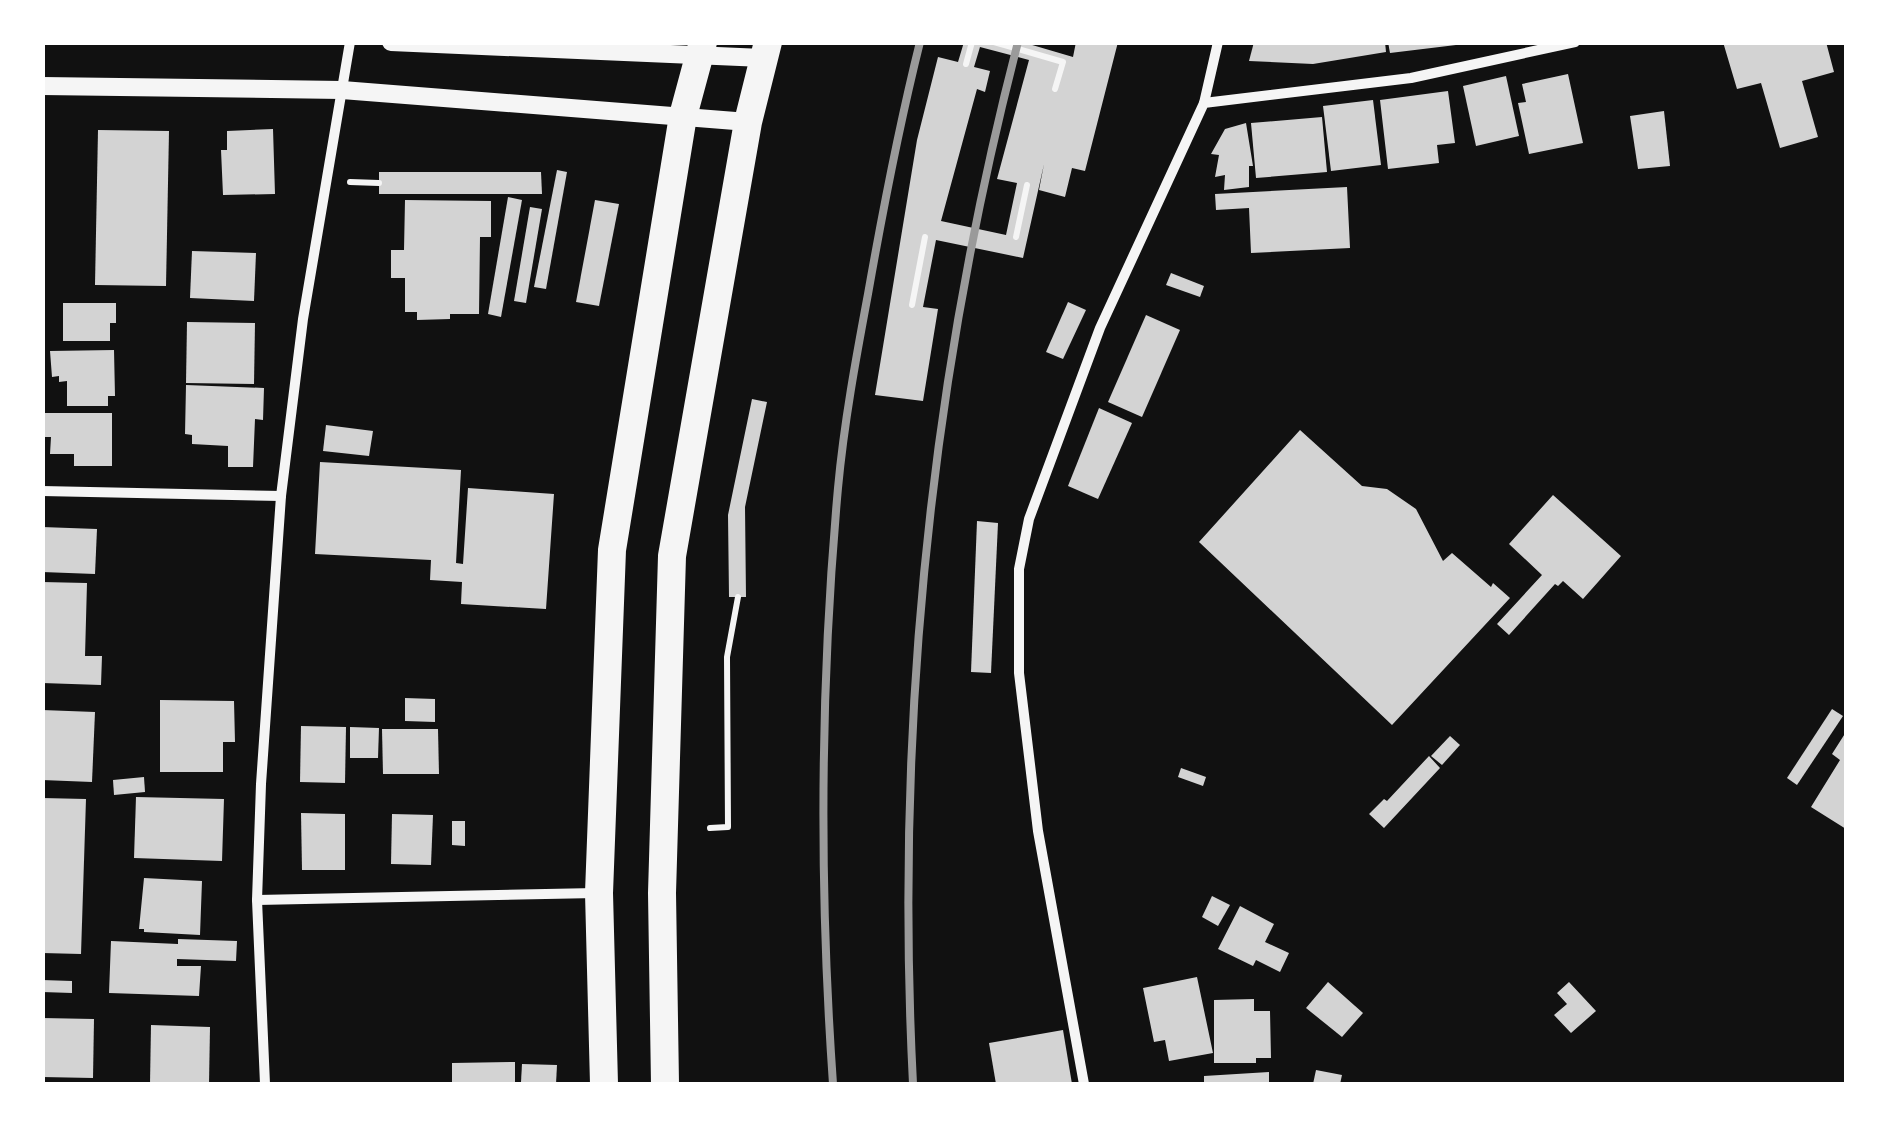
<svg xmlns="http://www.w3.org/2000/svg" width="1889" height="1127" font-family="'PT Sans',sans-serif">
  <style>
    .building { fill: #d3d3d3; fill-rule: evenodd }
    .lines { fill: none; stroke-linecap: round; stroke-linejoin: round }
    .path { stroke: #f5f5f5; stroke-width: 6 }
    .minor { stroke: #f5f5f5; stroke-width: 10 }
    .tertiary { stroke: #f5f5f5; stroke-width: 18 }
    .trunk { stroke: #f5f5f5; stroke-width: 28 }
    .rail { stroke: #9a9a9a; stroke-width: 8 }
  </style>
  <rect width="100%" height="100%" fill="#111"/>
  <g class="building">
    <path d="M964 42H1022L1073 57 1076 42H1118L1085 171 1072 168 1065 197 1039 190 1044 164 1023 258 936 240 923 307 938 309 923 401 875 395 917 140 938 57 958 62ZM980 47 1029 60 997 179 1017 183 1006 235 941 221 977 89 985 92 990 71 974 67Z"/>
    <path d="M1254 42H1385L1386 52 1313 64 1249 61Z"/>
    <path d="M1388 42H1456V45L1390 53Z"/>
    <path d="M1723 42H1826L1834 72 1802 81 1818 137 1780 148 1761 83 1737 89Z"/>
    <path d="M1568 74 1583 143 1529 154 1518 103 1526 102 1522 84Z"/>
    <path d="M1506 76 1519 136 1476 146 1463 86Z"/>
    <path d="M1448 91 1455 143 1437 145 1439 163 1388 169 1380 100Z"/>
    <path d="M1373 100 1381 165 1331 171 1323 106Z"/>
    <path d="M1664 111 1670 166 1638 169 1630 116Z"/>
    <path d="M1322 117 1327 172 1256 178 1251 123Z"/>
    <path d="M1246 123 1253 166H1249V187L1224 190 1225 175 1215 177 1219 155 1211 154 1225 129Z"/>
    <path d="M273 129 275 194 223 195 221 150H227V131Z"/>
    <path d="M98 130 169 131 166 286 95 285Z"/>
    <path d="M557 170 567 172 546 289 534 287Z"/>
    <path d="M379 172H541L542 194H379Z"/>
    <path d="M1347 187 1350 248 1251 253 1249 208 1216 210 1215 194Z"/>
    <path d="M508 197 522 200 501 317 488 314Z"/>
    <path d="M405 200 491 201V237H480L479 314H450V319L417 320V312H405V278H391V250H404Z"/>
    <path d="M595 200 619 204 599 306 576 302Z"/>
    <path d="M530 207 542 209 526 303 514 301Z"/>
    <path d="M192 251 256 253 254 301 190 298Z"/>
    <path d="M1171 273 1204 286 1200 297 1166 285Z"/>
    <path d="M1068 302 1086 310 1063 359 1046 352Z"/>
    <path d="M63 303H116V323H110V341H63Z"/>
    <path d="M1146 315 1180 330 1142 417 1108 402Z"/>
    <path d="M187 322 255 323 254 384 186 383Z"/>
    <path d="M114 350 115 396H108V406H67V381L59 382V376L52 377 50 351Z"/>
    <path d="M186 385 264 388 263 420 255 419 253 467H228V446L192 444V435L185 434Z"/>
    <path d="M752 399 767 402 745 507 746 597H729L728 515Z"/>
    <path d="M1099 408 1132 423 1098 499 1068 486Z"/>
    <path d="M45 413H112V466H74V454H50L51 437H45Z"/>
    <path d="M326 425 373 431 369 456 323 451Z"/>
    <path d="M1300 430 1362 486 1387 489 1416 509 1443 561 1452 553 1491 587 1493 583 1510 598 1392 725 1199 542Z"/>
    <path d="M320 462 461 470 456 563 463 564 468 488 554 494 546 609 461 604 462 582 430 580 431 560 315 554Z"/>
    <path d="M1553 495 1621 556 1583 599 1563 581 1558 586 1555 584 1509 635 1497 624 1542 575 1509 544Z"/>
    <path d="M977 521 998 523 991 673 971 672Z"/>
    <path d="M42 527 97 529 95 574 42 572Z"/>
    <path d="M42 582 87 583 85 656H102L101 685 42 683Z"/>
    <path d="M405 698 435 699V722L405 721Z"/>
    <path d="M160 700 234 701 235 742H223V772H160Z"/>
    <path d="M1832 709 1843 716 1797 785 1787 778Z"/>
    <path d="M42 710 95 712 92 782 42 780Z"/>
    <path d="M301 726 346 727 345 783 300 782Z"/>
    <path d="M350 727 379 728 378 758H350Z"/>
    <path d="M382 729H438L439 774H383Z"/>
    <path d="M1846 732V829L1811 807 1840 760 1832 754Z"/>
    <path d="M1450 736 1460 745 1442 765 1431 756Z"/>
    <path d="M1429 756 1440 768 1384 828 1369 814 1384 799 1387 801Z"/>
    <path d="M1181 768 1206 777 1203 786 1178 777Z"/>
    <path d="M144 777 145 792 114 795 113 780Z"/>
    <path d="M136 797 224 799 222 861 134 858Z"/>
    <path d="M42 798 86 799 81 954 42 953Z"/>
    <path d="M301 813 345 814V870H302Z"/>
    <path d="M392 814 433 815 431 865 391 864Z"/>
    <path d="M452 821H465V846L452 845Z"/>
    <path d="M144 878 202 881 200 935 144 932V929H139Z"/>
    <path d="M1212 896 1230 905 1218 926 1202 917Z"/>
    <path d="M1240 906 1274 924 1265 942 1289 953 1280 972 1256 960 1253 966 1218 949Z"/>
    <path d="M178 939 237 941 236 961 177 959V966H201L199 996 109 993 111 941 178 944Z"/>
    <path d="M1197 977 1213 1053 1169 1061 1165 1040 1154 1042 1143 988Z"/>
    <path d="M42 980 72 981V993L42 992Z"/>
    <path d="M1328 982 1363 1013 1342 1037 1306 1008Z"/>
    <path d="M1569 982 1596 1011 1571 1033 1554 1015 1567 1004 1557 993Z"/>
    <path d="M1254 999V1011H1270L1271 1058H1256V1063H1214V1000Z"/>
    <path d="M42 1018 94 1019 93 1078 42 1077Z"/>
    <path d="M151 1025 210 1027 209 1084H150Z"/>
    <path d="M1063 1030 1072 1084H996L989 1043Z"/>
    <path d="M515 1062V1084H452V1063Z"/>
    <path d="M522 1064 557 1065 556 1084 521 1082Z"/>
    <path d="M1316 1070 1342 1075 1340 1084H1313Z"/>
    <path d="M1269 1072V1084H1204V1076Z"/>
  </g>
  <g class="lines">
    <g class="path">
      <path d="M994 42 1063 62 1055 89"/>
      <path d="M966 64 972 42"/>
      <path d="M350 182 379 183"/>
      <path d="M1016 237 1027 185"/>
      <path d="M912 305 925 237"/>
      <path d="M710 828 728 827 727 657 738 597"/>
    </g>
    <g class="minor">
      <path d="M1204 103 1218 42"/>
      <path d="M42 491 281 496"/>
      <path d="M257 900 596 893"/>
      <path d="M265 1084 257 900 261 784 281 496 303 319 350 42"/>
      <path d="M1084 1084 1038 831 1019 673V569L1029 519 1100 328 1204 103 1411 78 1575 42"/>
    </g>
    <g class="tertiary">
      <path d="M391 42 763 58"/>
      <path d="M42 86 342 90 748 122"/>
    </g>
    <g class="trunk">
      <path d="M604 1084 599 893 612 550 683 116 703 42"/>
      <path d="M665 1084 662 893 672 556 748 122 768 42"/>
    </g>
    <g class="rail">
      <path d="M833 1084C819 885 820 687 838 488 844 423 856 358 868 294 883 209 899 126 920 42"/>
      <path d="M913 1084C895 731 929 385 1018 42"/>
    </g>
  </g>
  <rect width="1889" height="1127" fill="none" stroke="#ffffff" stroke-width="90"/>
</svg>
